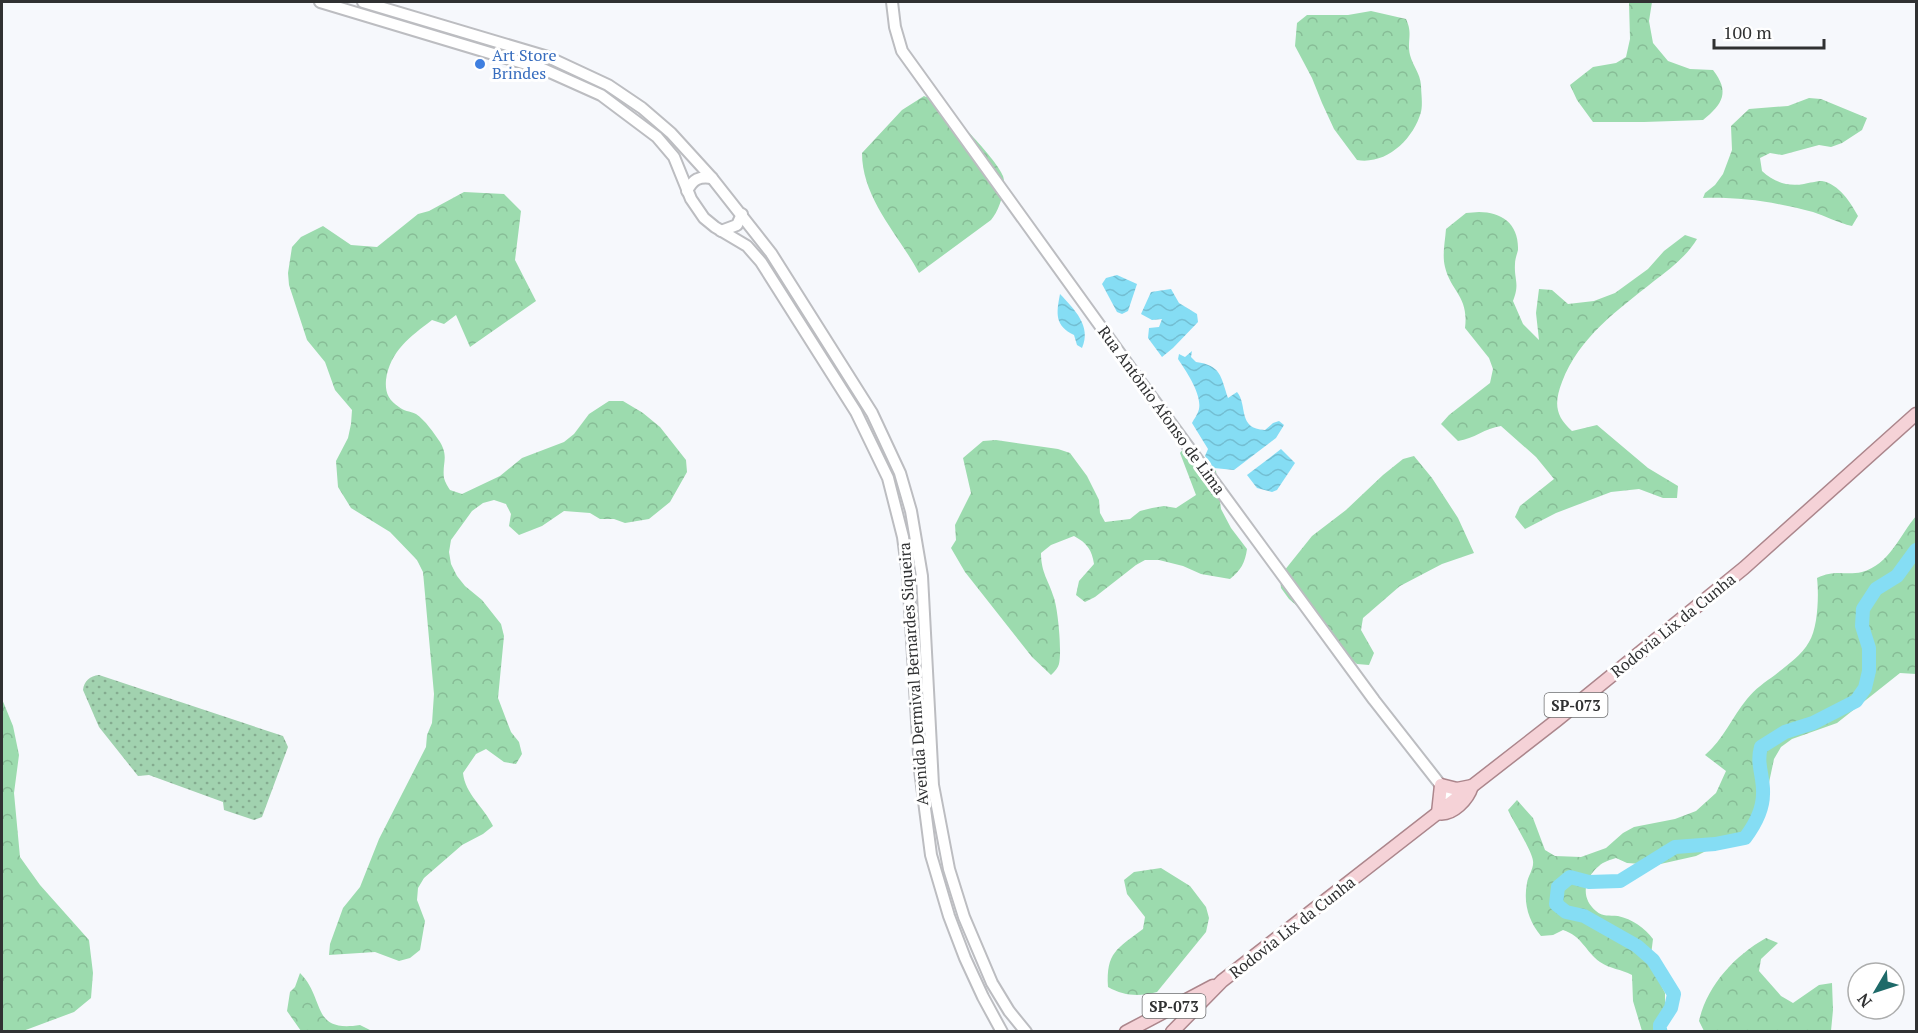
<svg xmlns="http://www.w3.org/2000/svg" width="1918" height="1033" font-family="'PT Serif',serif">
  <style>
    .grass { fill: url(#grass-dots) }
    .forest { fill: url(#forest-crowns) }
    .water { fill: url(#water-waves) }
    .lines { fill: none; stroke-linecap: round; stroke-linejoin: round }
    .river { stroke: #85ddf4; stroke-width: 14 }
    .secondary-casing { stroke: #bcbdc1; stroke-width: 14 }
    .primary-casing { stroke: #ac868c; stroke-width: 15 }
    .secondary { stroke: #fff; stroke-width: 10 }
    .primary { stroke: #f5d2d7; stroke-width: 12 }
    .shop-dot { fill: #3f7fe0; stroke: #fff; stroke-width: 2 }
    .labels { text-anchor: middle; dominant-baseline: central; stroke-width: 6; stroke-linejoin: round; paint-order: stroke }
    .shield { fill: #fff; stroke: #6e6f70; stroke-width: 1.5 }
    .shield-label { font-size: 15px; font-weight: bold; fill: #303132 }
    .shop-label { font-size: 16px; fill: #366cbe; stroke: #fff; text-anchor: start }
    .street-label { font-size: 16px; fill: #303132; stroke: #fff }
  </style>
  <defs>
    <pattern id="grass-dots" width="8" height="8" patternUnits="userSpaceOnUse" patternTransform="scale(1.5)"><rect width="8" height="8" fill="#a1d2af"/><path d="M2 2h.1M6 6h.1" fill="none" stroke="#84ab8f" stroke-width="1.8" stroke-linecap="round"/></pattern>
    <pattern id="forest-crowns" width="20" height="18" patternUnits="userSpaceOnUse" patternTransform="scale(1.5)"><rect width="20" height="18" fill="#9cdbae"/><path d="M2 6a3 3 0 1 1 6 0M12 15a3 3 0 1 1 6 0" fill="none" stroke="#87bc96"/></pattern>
    <pattern id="water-waves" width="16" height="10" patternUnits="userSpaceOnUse" patternTransform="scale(1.5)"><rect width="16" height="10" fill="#85ddf4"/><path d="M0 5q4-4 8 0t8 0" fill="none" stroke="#73bed2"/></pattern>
  </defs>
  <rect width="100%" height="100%" fill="#f6f8fc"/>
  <path class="grass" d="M99 675 283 736 288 747 262 817 254 820 224 810 223 802 149 775 138 776 99 727 83 690C84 681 90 676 99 675Z"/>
  <g class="forest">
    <path d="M1629 2H1652L1649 21 1653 43 1668 61 1690 69 1713 70C1730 92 1723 104 1703 120L1644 122H1593L1577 100 1570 85 1593 67 1616 63 1626 57 1630 39Z"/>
    <path d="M1371 11 1406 19C1413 34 1407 40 1410 55 1413 66 1420 73 1421 85 1421 92 1423 105 1421 112 1413 140 1386 165 1357 160L1334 129 1322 103 1312 78 1295 46 1297 23 1307 15H1348Z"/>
    <path d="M924 96C928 98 934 99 937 102 951 112 998 161 1003 176 1007 188 999 211 991 220L919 273C899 235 862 199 862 153L902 110Z"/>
    <path d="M1809 98 1821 99 1867 118 1862 130 1842 143 1831 147 1819 145 1782 155 1770 153 1760 158 1762 171C1774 182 1787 187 1804 184 1809 183 1817 181 1822 181 1839 184 1851 203 1858 216L1852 226C1838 223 1826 216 1813 212 1775 202 1742 197 1703 198L1705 193 1715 185 1723 174 1732 150 1731 126 1749 109 1788 106Z"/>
    <path d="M464 192 504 194 521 211 515 260 536 301 470 347 456 315 444 324 432 320C410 337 390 351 386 380 385 392 388 400 399 407 403 411 410 411 416 414 425 420 434 433 440 442 449 457 442 463 444 478 445 482 448 487 450 490L462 494 500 476 522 458 564 442 574 434 589 414 609 401H623L643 413 660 427 686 460 687 472 670 502 649 519 625 523 614 519H600L590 513 564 511 542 526 519 535 509 526 511 514 506 504 494 500 483 503 472 511 451 540 449 552 451 564 457 576 465 586 482 600 501 624 504 636 498 698 511 732 519 742 522 754 516 764 504 762 486 749 476 754 463 773C465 794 484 807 493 826L483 834 462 845 424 878 418 888 417 900 425 921 420 950 410 958 399 961 375 952 329 955 330 944 343 908 360 887 379 839 426 747 427 735 432 723 434 694 423 572 417 560 390 532 351 508 338 487 336 461 348 438 351 424 352 410 335 390 325 362 307 340 289 285 288 273 292 247 301 237 323 226 351 245 377 247 418 214 429 211Z"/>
    <path d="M1479 212C1502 212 1519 224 1518 250 1517 254 1515 259 1515 264 1514 280 1520 283 1513 301L1523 324 1539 340 1536 313 1539 289 1552 290 1568 304 1594 301 1615 293 1648 269 1664 251 1685 235 1697 239C1687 256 1670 269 1654 281 1618 310 1579 337 1562 382 1554 403 1555 416 1572 431L1597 425 1648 468 1678 486 1677 498H1663L1639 489 1611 492 1556 513 1525 529 1515 517 1520 506 1554 479 1536 457 1501 426C1485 428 1474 439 1458 441L1441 424 1449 415 1490 383 1493 369 1489 358 1465 328C1469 296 1451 292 1445 267 1442 255 1445 242 1446 229L1466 213Z"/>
    <path d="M996 440 1058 449 1070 453 1087 476 1099 500 1100 513 1105 522 1130 519 1140 511 1152 508 1164 506 1176 508 1196 495 1180 453 1187 444 1197 450 1216 471 1221 509 1231 528 1247 549C1245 563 1241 570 1230 579L1201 574 1183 566 1159 560H1145L1136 565 1095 597 1085 602 1076 595 1079 581 1094 564C1092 550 1087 543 1074 536L1051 545 1041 553C1041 573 1049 581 1054 598 1058 610 1062 651 1059 664 1058 668 1055 671 1051 675L1032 657 965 572 951 548 956 540 955 525 971 493 963 458 983 441Z"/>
    <path d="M1414 456 1432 478 1458 518 1474 553 1442 564 1400 586 1363 618 1361 630 1374 653 1369 665 1357 664 1351 659 1331 635 1289 599 1281 588 1280 576 1312 536 1346 510 1383 475 1403 459Z"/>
    <path d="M1916 516V674L1900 673 1837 723 1792 739 1781 747 1774 759 1760 825 1739 841 1706 851 1696 856 1656 865 1627 863 1616 858C1610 860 1603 862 1599 866 1584 878 1580 898 1596 911 1603 917 1609 915 1618 916 1632 919 1645 928 1653 939L1650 963 1665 993V1025L1668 1031H1642L1633 1001 1632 975C1621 969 1610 969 1600 962 1585 951 1582 936 1563 930L1553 935 1541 936C1529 921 1523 904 1527 883 1528 876 1534 869 1533 861 1532 851 1513 821 1508 810L1517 800 1533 818 1545 850 1555 856 1581 857 1606 848 1623 833 1634 827 1675 819 1696 811 1716 793 1726 771 1705 755C1723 740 1732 717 1747 699 1755 689 1765 682 1775 675 1787 665 1801 656 1809 642 1818 628 1819 595 1817 578 1836 569 1845 576 1862 572 1889 565 1900 535 1916 516Z"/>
    <path d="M2 699 13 726 19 755 14 793 20 857 40 885 89 940 93 973 91 998 74 1012 23 1031H2Z"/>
    <path d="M1161 868 1190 886 1206 907 1209 918 1206 932 1157 992C1139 997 1124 996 1108 987 1106 952 1117 949 1143 929L1145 917 1127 894 1124 880 1134 872Z"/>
    <path d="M1766 938 1778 943 1761 959 1759 971 1781 996 1793 1003 1819 985 1832 983 1833 1010 1831 1031H1704L1699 1021C1707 986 1734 956 1766 938Z"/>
    <path d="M300 973C326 999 310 1033 360 1025L372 1031H301L287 1011 290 992 295 987Z"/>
  </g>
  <g class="water">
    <path d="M1117 275 1137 284 1128 311 1122 314 1117 312 1102 284 1106 278Z"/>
    <path d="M1171 289 1179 303 1197 314 1198 322 1173 348 1162 357 1148 338 1149 328 1159 327 1162 319 1152 320 1141 314 1151 292Z"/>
    <path d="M1060 294C1074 309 1092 326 1082 348L1077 345 1074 335C1055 326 1056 314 1060 294Z"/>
    <path d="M1192 351 1191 357 1196 362C1221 365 1221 377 1228 398L1237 392C1248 405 1237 429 1265 430L1273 423 1279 421 1284 425 1276 438 1234 470 1214 468 1205 456 1208 449 1192 423C1194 419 1198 414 1199 409 1202 394 1186 371 1178 359L1179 354 1185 357Z"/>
    <path d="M1281 449 1295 463 1277 490 1272 492 1257 488 1247 475Z"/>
  </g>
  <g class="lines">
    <path class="river" d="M1660 1032V1025L1671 1008 1674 994 1653 960 1637 946 1584 916 1566 912 1556 904 1558 887 1570 877 1589 882 1620 881 1675 847 1715 844 1745 838C1754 826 1763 810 1763 794 1764 777 1756 764 1761 747L1785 732 1813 723 1856 701 1865 688 1869 671V648L1862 626 1863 609 1876 589 1897 576 1916 550"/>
    <defs>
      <g id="secondary">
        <path d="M320 2 543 69 601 95 657 137 674 157 691 199 704 218 715 227 747 246 761 262 856 412 888 478 903 537 908 575 920 770 931 855 949 916 965 958 983 997 1002 1032"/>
        <path d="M363 2 548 57 608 85 642 108 671 133 712 178 771 253 872 413 900 473 911 511 922 576 933 785 949 869 964 917 992 983 1009 1011 1026 1032"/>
        <path d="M892 2 895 27 902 51 1137 377 1374 700 1457 806"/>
        <path d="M687 191C693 179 699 176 712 178"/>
        <path d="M721 231 737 225 742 214"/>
      </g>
      <g id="primary">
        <path d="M1441 785 1457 789 1472 786C1468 799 1453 816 1438 813Z"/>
        <path d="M1126 1032 1213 986"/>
        <path d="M1172 1032 1222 981 1557 720 1744 568 1916 414"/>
      </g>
    </defs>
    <use href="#secondary" class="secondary-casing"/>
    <use href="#primary" class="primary-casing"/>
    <use href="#secondary" class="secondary"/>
    <use href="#primary" class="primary"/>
  </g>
  <circle class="shop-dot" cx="480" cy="64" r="6"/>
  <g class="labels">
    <g class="shield">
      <rect x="1544.5" y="693" width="63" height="24" rx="4.5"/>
      <rect x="1142.5" y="994" width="63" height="24" rx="4.5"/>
    </g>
    <g class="shield-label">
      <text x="1576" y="705">SP-073</text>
      <text x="1174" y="1006">SP-073</text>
    </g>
    <g class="shop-label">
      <text x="492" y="55">Art Store<tspan x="492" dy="18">Brindes</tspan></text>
    </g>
    <g class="street-label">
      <text transform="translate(1162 410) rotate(54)">Rua Antônio Afonso de Lima</text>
      <text transform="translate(1673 625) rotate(-39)">Rodovia Lix da Cunha</text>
      <text transform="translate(913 674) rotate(-94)">Avenida Dermival Bernardes Siqueira</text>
      <text transform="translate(1292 927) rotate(-38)">Rodovia Lix da Cunha</text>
    </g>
  </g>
  <rect width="1918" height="1033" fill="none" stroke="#303132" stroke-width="6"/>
  <g transform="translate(1876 991) rotate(231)"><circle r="28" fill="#ffffff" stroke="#acadad" stroke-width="1.5"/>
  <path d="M0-4.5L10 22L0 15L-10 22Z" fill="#1e6a69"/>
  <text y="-9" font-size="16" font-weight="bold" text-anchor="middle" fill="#303132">N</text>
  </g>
  <path d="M1714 39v9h110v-9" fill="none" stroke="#303132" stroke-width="3"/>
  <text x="1723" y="39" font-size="18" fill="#303132" stroke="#ffffff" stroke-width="4.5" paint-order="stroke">100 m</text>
</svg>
